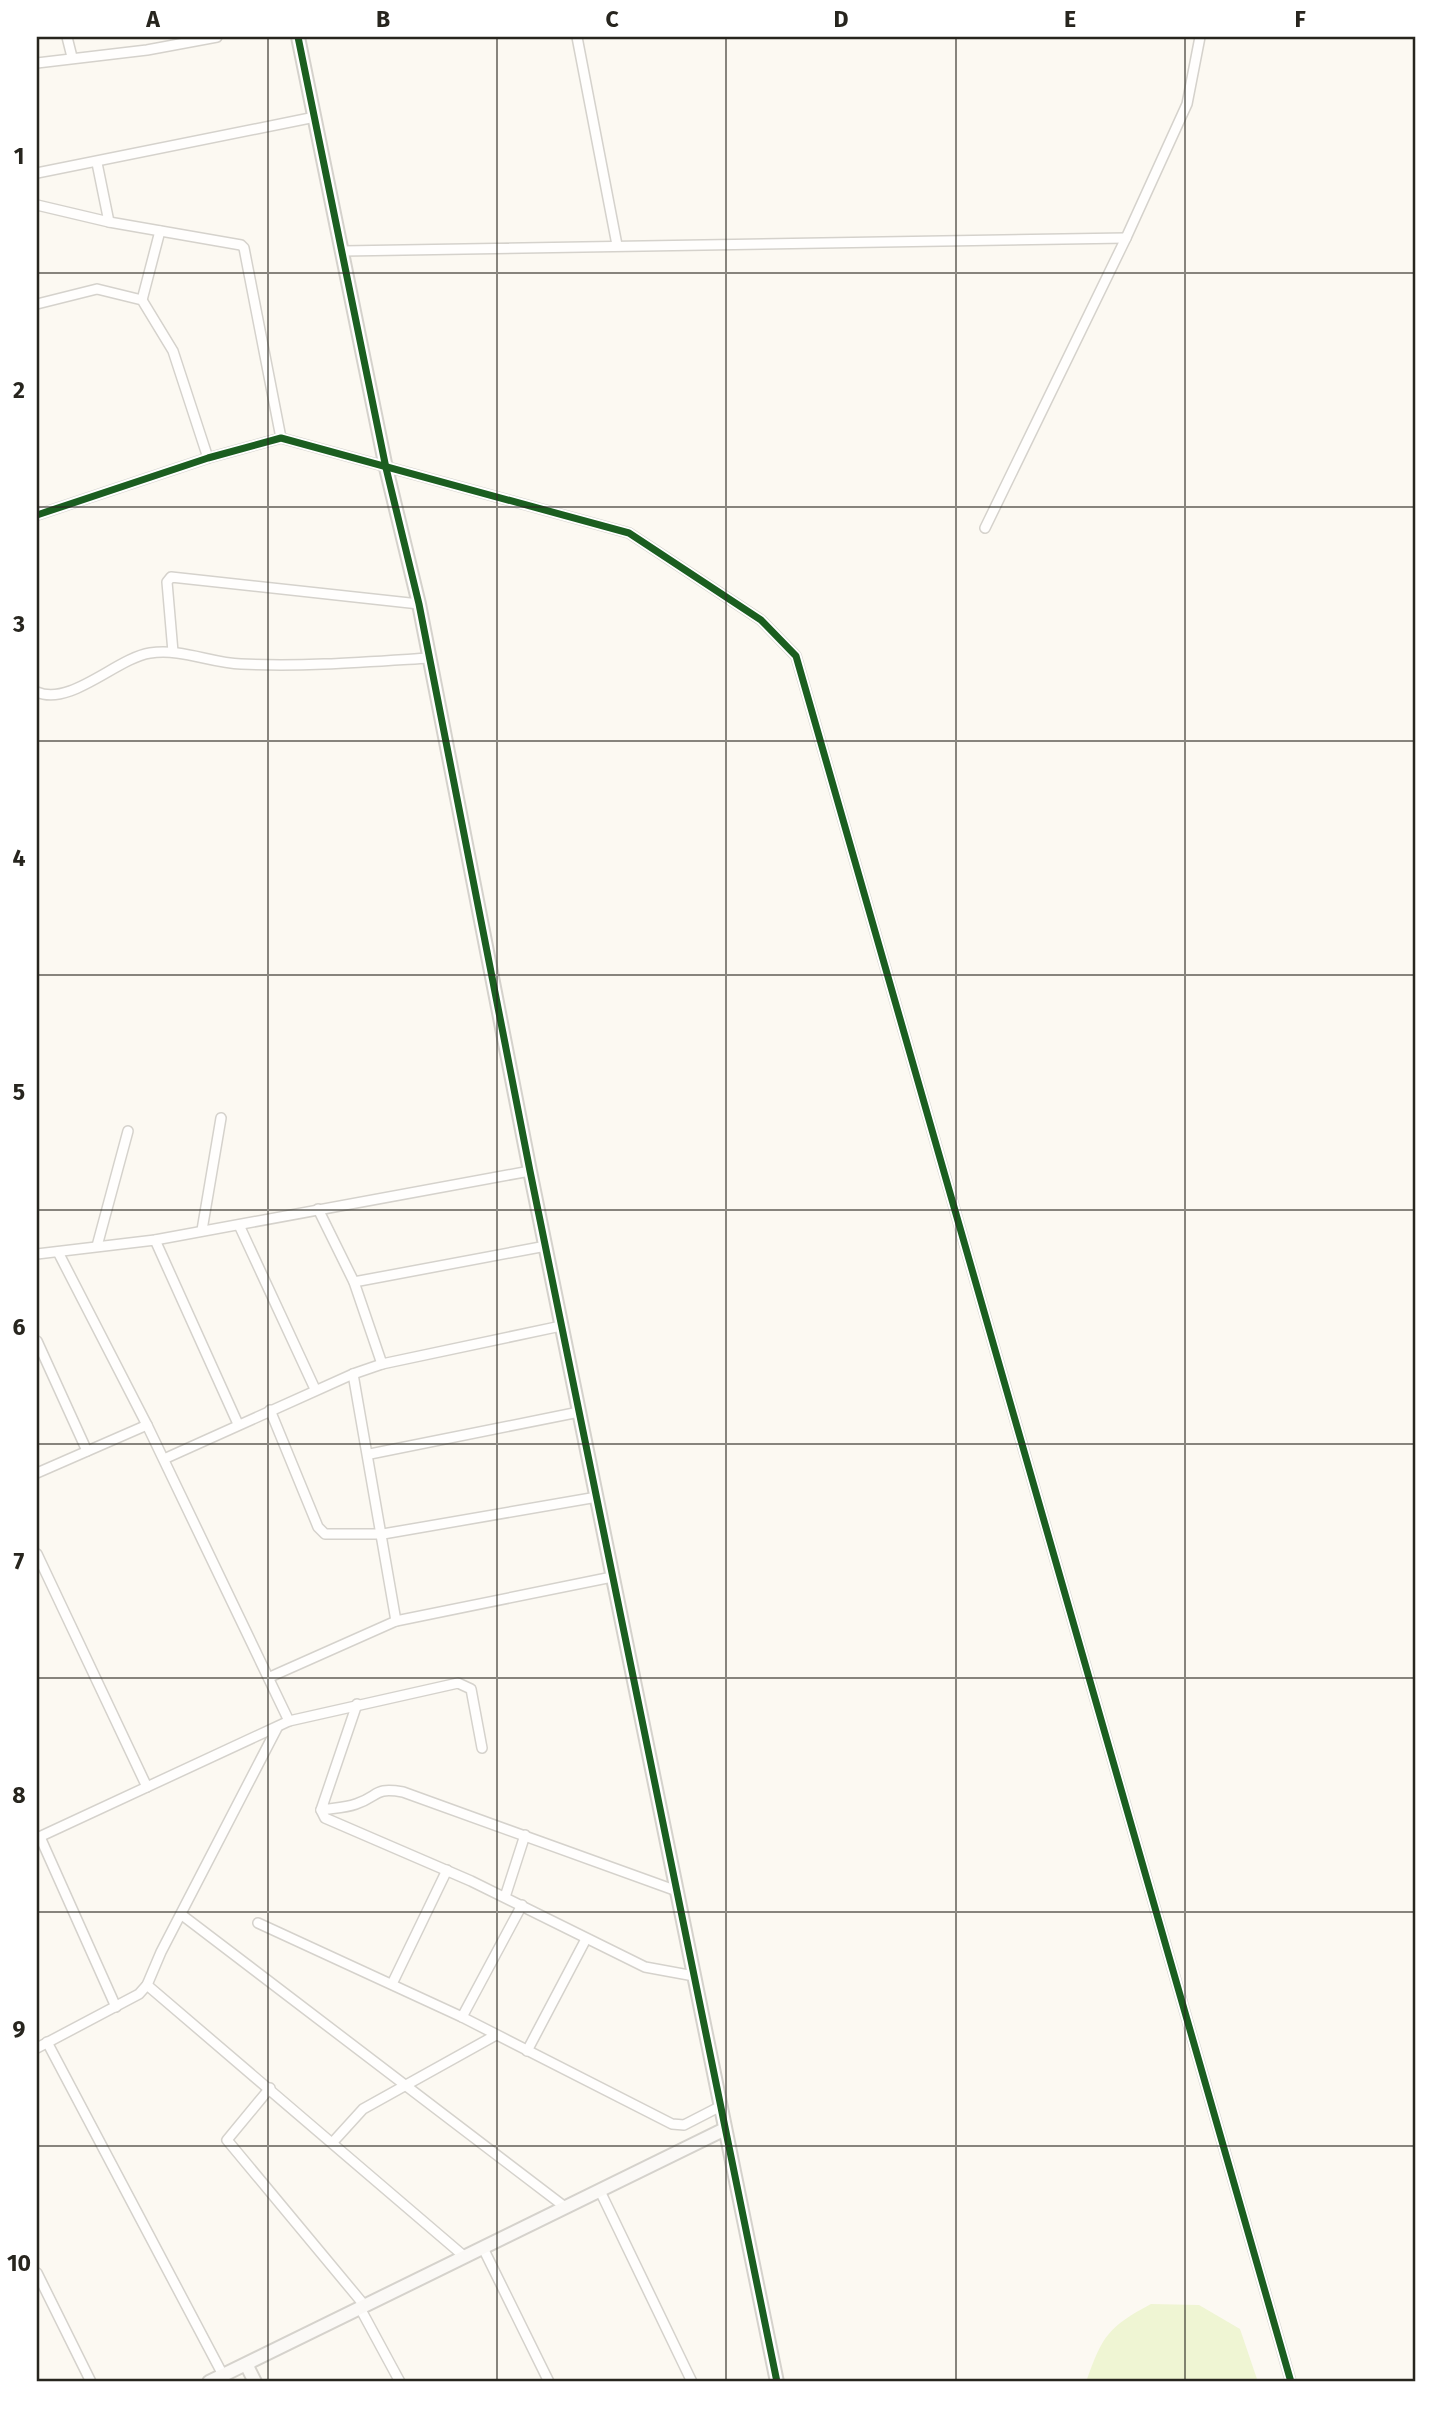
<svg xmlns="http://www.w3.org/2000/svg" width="1453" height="2419" font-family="'Fira Sans',sans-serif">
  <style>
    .green { fill: #eff5d3 }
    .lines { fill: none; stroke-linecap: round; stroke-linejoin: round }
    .street-casing { stroke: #d5d2cc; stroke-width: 12 }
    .secondary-casing { stroke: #d5d2cc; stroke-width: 16 }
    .street { stroke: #fffefd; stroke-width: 9 }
    .secondary { stroke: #fbf9f6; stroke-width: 12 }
    .cycleway-casing { stroke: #fff; stroke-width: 11 }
    .cycleway { stroke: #1b5e20; stroke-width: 7 }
    .grid { fill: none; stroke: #27251e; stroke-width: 2; stroke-opacity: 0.55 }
    .neatline { fill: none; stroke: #27251e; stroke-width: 2.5 }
    .grid-label { font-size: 23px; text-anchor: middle; font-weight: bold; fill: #27251e }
  </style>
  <rect width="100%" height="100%" fill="#fcf9f2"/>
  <path class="green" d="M1151 2304 1199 2305 1240 2329 1258 2382H1086C1102 2336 1108 2327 1151 2304Z"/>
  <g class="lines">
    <defs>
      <g id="street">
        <path d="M67 37 72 57"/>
        <path d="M577 37 617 245"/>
        <path d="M37 63 147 50 217 37"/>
        <path d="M97 163 109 222"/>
        <path d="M37 173 315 117"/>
        <path d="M37 205 109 222 241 245 244 248 281 438"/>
        <path d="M343 251 1126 238"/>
        <path d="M142 300 160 231"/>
        <path d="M37 304 97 289 142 300 173 351 208 458"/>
        <path d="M37 515 208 458 281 438 629 533 761 620 796 656 1291 2382"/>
        <path d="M985 528 1126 238 1187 104 1200 37"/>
        <path d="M173 652 167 582 171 577 419 604"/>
        <path d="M37 692C70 707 117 658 150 653 181 648 211 663 241 664 303 667 366 662 429 658"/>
        <path d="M318 1209 354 1282 382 1364"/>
        <path d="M239 1225 315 1389"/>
        <path d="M202 1230 221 1118"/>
        <path d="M155 1240 238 1424"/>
        <path d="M97 1246 128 1131"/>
        <path d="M58 1252 147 1425 289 1721"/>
        <path d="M37 1254 155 1240 530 1171"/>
        <path d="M354 1282 546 1246"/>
        <path d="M37 1341 87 1451"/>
        <path d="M353 1374 396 1621"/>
        <path d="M270 1410 318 1527 325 1534H383L597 1497"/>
        <path d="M370 1454 579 1412"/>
        <path d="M164 1459 353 1374 382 1364 561 1326"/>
        <path d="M37 1473 147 1425"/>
        <path d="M37 1554 147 1787"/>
        <path d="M270 1677 396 1621 612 1577"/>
        <path d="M357 1704 321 1810C333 1808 345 1808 356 1804 380 1796 373 1787 403 1792L677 1891"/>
        <path d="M321 1810 325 1818 471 1881 645 1967 694 1976"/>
        <path d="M40 1837 116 2007"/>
        <path d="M37 1838 289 1721 458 1683 471 1689 482 1748"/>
        <path d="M505 1897 525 1835"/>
        <path d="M182 1915 565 2207"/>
        <path d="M258 1923 462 2017 672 2124 684 2125 721 2106"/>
        <path d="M392 1984 447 1870"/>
        <path d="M147 1985 465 2257"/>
        <path d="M462 2017 522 1905"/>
        <path d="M47 2042 223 2375"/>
        <path d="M37 2048 139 1994 147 1985 161 1952 277 1728"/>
        <path d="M527 2051 586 1939"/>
        <path d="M270 2088 227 2140 365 2306"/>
        <path d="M333 2142 363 2109 496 2035"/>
        <path d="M600 2191 692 2382"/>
        <path d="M483 2248 549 2382"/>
        <path d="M37 2273 91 2382"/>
        <path d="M360 2308 400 2382"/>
      </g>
      <g id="secondary">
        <path d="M298 37 386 468 419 604 530 1171 777 2382"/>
        <path d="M247 2366 255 2382"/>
        <path d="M209 2382 725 2129"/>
      </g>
    </defs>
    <use href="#street" class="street-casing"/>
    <use href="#secondary" class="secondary-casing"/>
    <use href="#street" class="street"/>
    <use href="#secondary" class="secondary"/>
    <defs>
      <g id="cycleway">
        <path d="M298 37 386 468 419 604 530 1171 777 2382"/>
        <path d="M37 515 208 458 281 438 629 533 761 620 796 656 1291 2382"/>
      </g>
    </defs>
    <use href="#cycleway" class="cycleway-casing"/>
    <use href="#cycleway" class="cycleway"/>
  </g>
  <path class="grid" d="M268 37V2382M497 37V2382M726 37V2382M956 37V2382M1185 37V2382M37 273H1416M37 507H1416M37 741H1416M37 975H1416M37 1210H1416M37 1444H1416M37 1678H1416M37 1912H1416M37 2146H1416"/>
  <rect width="1453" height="2419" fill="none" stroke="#ffffff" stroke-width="77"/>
  <rect x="38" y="38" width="1376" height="2342" class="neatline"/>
  <g class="grid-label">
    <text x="153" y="27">A</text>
    <text x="383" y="27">B</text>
    <text x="612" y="27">C</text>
    <text x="841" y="27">D</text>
    <text x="1070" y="27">E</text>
    <text x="1300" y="27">F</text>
    <text x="19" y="164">1</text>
    <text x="19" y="398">2</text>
    <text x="19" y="632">3</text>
    <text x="19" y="866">4</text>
    <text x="19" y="1100">5</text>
    <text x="19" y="1335">6</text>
    <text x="19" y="1569">7</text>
    <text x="19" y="1803">8</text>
    <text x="19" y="2037">9</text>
    <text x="19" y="2271">10</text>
  </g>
</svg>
